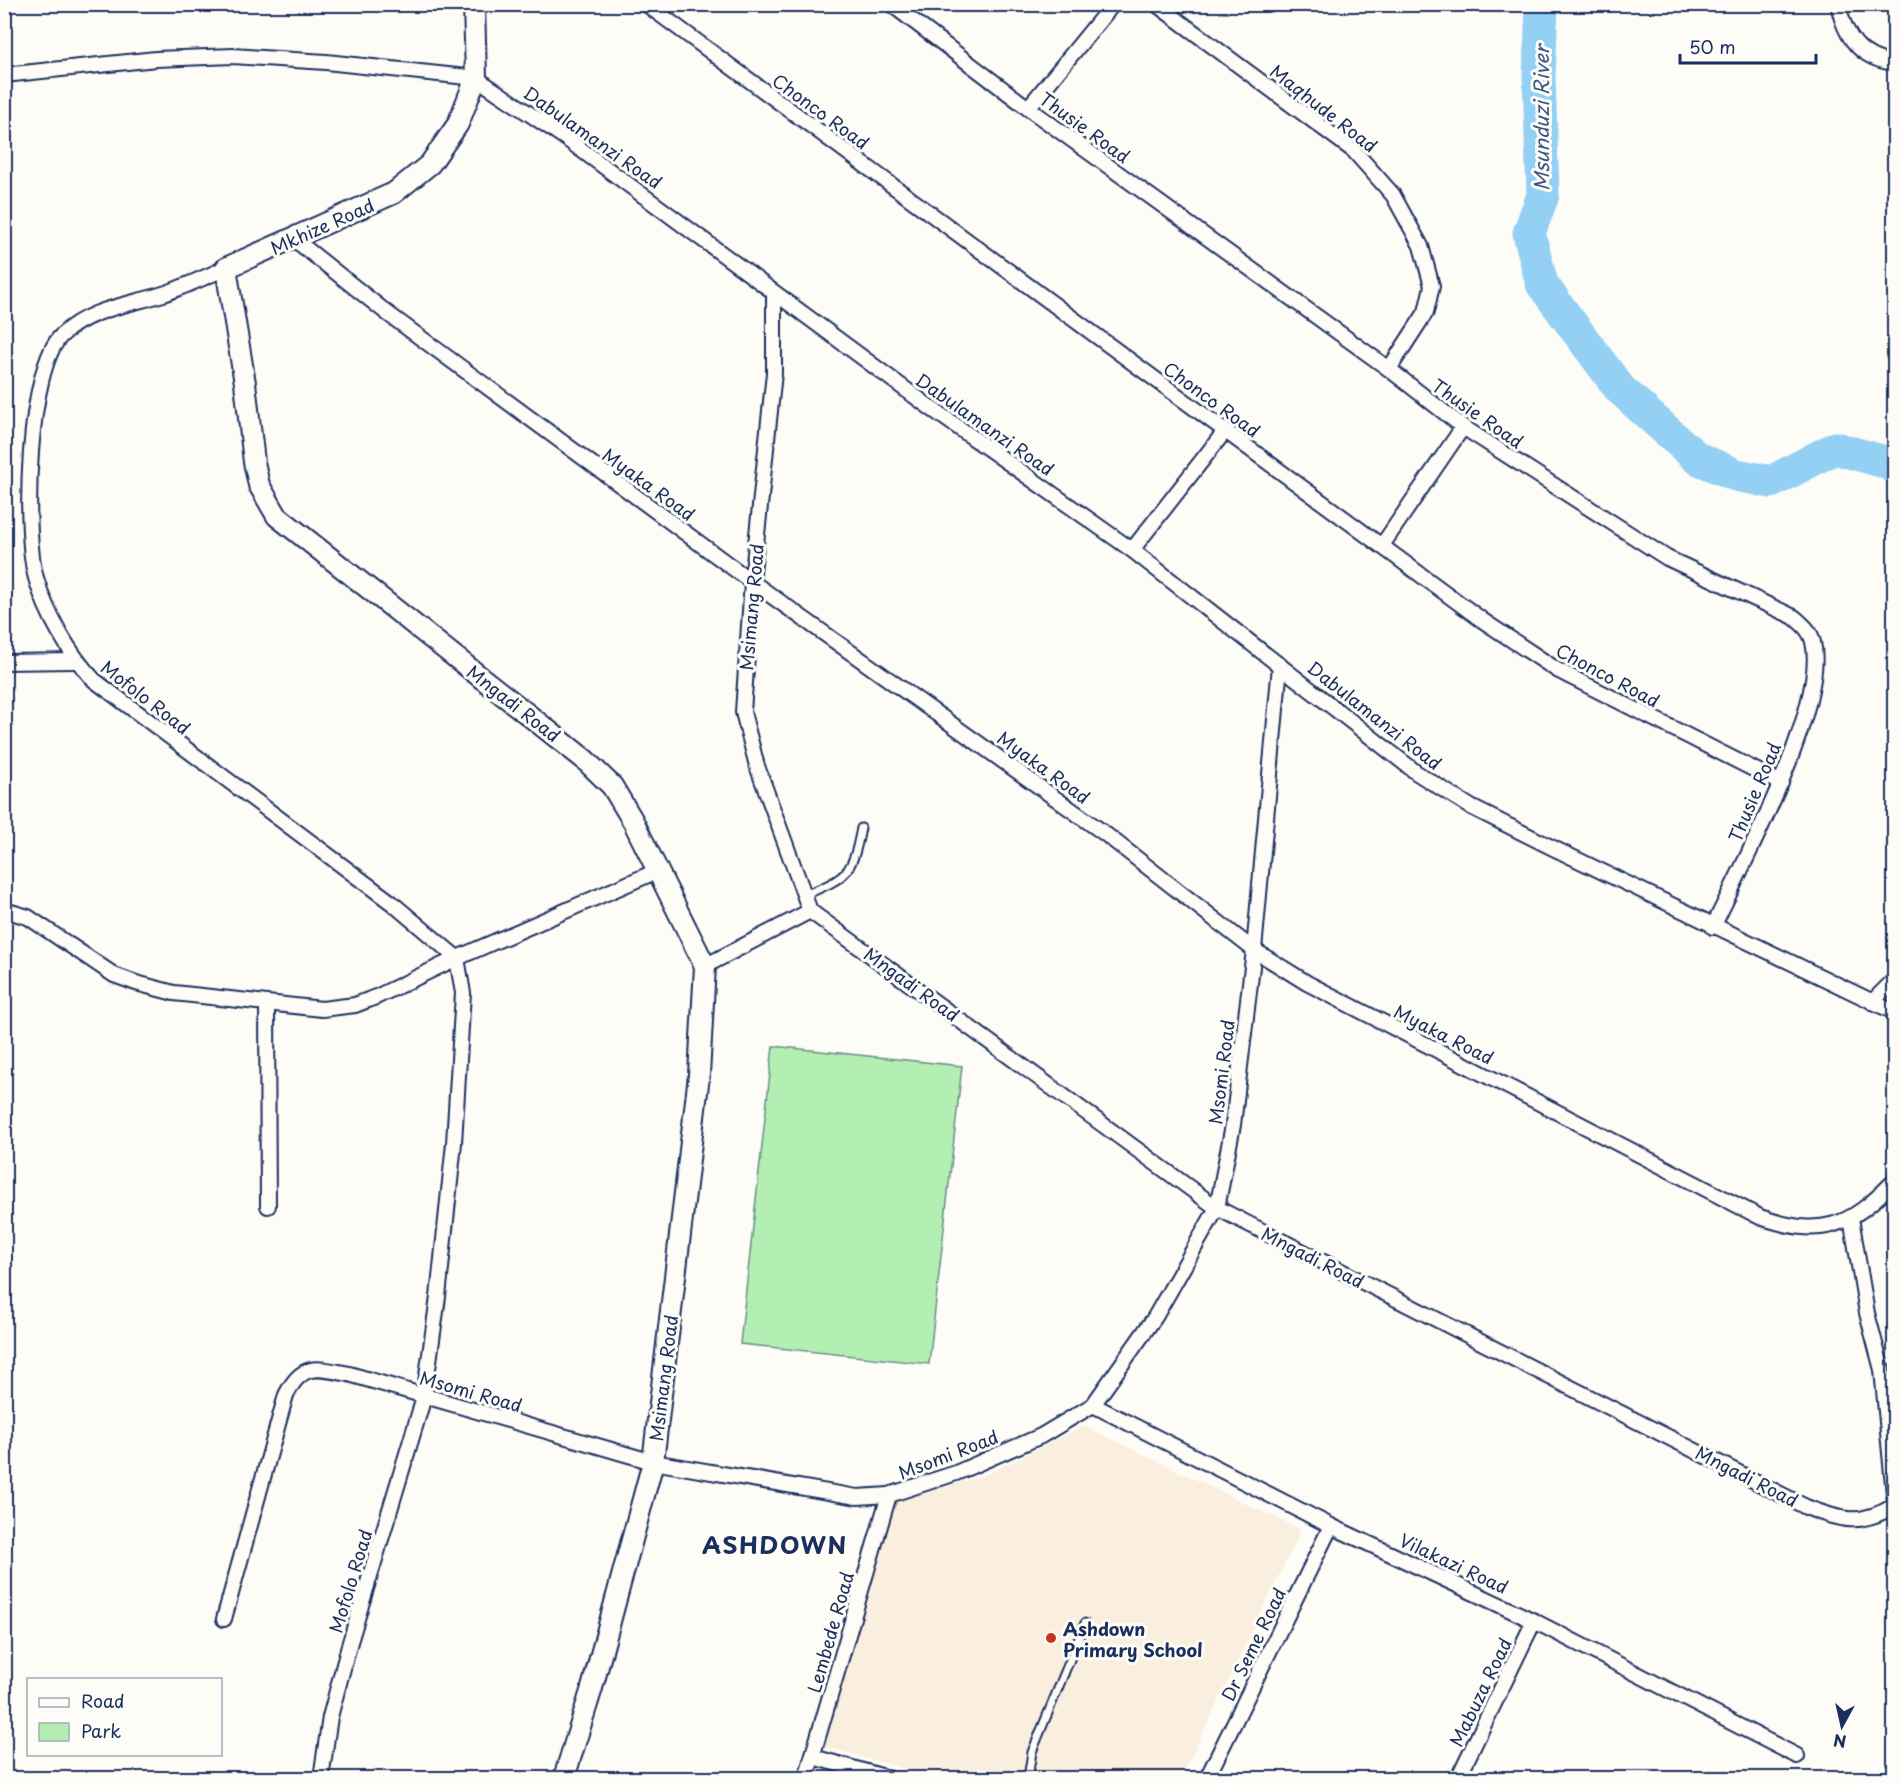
<svg xmlns="http://www.w3.org/2000/svg" width="1899" height="1783" font-family="'Playpen Sans',sans-serif">
  <style>
    .built { fill: #faeede }
    .green { fill: #b3eeb3; stroke: #678e88; stroke-width: 1.5 }
    .lines { fill: none; stroke-linecap: round; stroke-linejoin: round }
    .river { stroke: #93d0f4; stroke-width: 33 }
    .lane-casing { stroke: #1b2f5e; stroke-width: 11 }
    .street-casing { stroke: #1b2f5e; stroke-width: 18 }
    .secondary-casing { stroke: #1b2f5e; stroke-width: 24 }
    .lane { stroke: #fdfcf7; stroke-width: 7 }
    .street { stroke: #fdfcf7; stroke-width: 14 }
    .secondary { stroke: #fdfcf7; stroke-width: 20 }
    .poi-dot { fill: #c8321e; stroke: #fdfcf7; stroke-width: 2 }
    .labels { text-anchor: middle; dominant-baseline: central; stroke-width: 6; stroke-linejoin: round; paint-order: stroke }
    .street-label { font-size: 18px; fill: #1b2f5e; stroke: #fdfcf7 }
    .poi-label { font-size: 18px; font-weight: bold; fill: #1b2f5e; stroke: #fdfcf7; text-anchor: start }
    .water-label { font-size: 20px; font-style: italic; fill: #395784; stroke: #fdfcf7 }
    .district-label { font-size: 24px; font-weight: bold; letter-spacing: 1.5px; fill: #1b2f5e; stroke: #fdfcf7 }
  </style>
  <rect width="100%" height="100%" fill="#fdfcf7"/>
  <filter id="ink" filterUnits="userSpaceOnUse"><feTurbulence type="fractalNoise" baseFrequency=".0167" numOctaves="2"/><feDisplacementMap in="SourceGraphic" scale="12" xChannelSelector="R" yChannelSelector="G"/><feConvolveMatrix kernelMatrix="1 2 1 2 8 2 1 2 1" color-interpolation-filters="sRGB"/></filter>
  <g filter="url(#ink)">
    <path class="built" d="M1084 1426 1301 1530 1181 1778H939L823 1746 893 1502 986 1475Z"/>
    <path class="green" d="M773 1046 962 1066 929 1364 740 1344Z"/>
    <g class="lines">
      <path class="river" d="M1542 4 1539 77 1543 195 1529 233 1542 284 1620 389 1697 458 1736 475 1771 482 1835 448 1892 464 1894 468"/>
      <defs>
        <g id="lane">
          <path d="M805 895C847 877 852 875 861 828"/>
          <path d="M1028 1778 1032 1752 1085 1623"/>
        </g>
        <g id="street">
          <path d="M646 4 1482 620 1557 670 1781 783"/>
          <path d="M891 4 1028 108 1389 369 1463 427 1667 558 1794 617C1803 625 1811 631 1813 642 1828 705 1742 866 1713 927"/>
          <path d="M1156 4 1354 151 1393 195 1421 246 1432 286 1426 312 1389 369"/>
          <path d="M1838 4C1845 37 1860 59 1894 63"/>
          <path d="M4 75 156 59 233 56 326 62 476 78 564 137 928 406 1132 550 1417 773 1471 807 1551 847 1894 1012"/>
          <path d="M1028 108 1113 4"/>
          <path d="M294 239 387 313 752 582 1104 833 1254 950 1307 983 1760 1217C1821 1238 1849 1228 1894 1181"/>
          <path d="M226 268C205 277 184 287 163 294 129 305 88 309 62 335 27 368 23 532 36 578 46 613 69 654 94 680L392 903 457 958"/>
          <path d="M774 293V373L752 582 743 712 757 766 810 911"/>
          <path d="M1383 544 1463 427"/>
          <path d="M1132 550 1225 431"/>
          <path d="M4 662 75 661"/>
          <path d="M4 910 28 917 114 975 136 983 174 993 322 1009 355 1005 376 997 457 958 657 871"/>
          <path d="M810 911 1217 1208 1806 1507C1842 1521 1860 1526 1894 1506"/>
          <path d="M705 966 810 911"/>
          <path d="M1872 1002 1894 980"/>
          <path d="M267 1004 268 1206"/>
          <path d="M1851 1218 1867 1313 1882 1370 1894 1495"/>
          <path d="M1093 1405 1331 1526 1534 1621 1797 1756"/>
          <path d="M224 1619 286 1395C302 1362 317 1368 349 1374L653 1462 857 1497 889 1495 956 1473 1041 1436 1093 1405 1155 1317 1217 1208 1233 1125 1254 950 1280 665"/>
          <path d="M813 1757 888 1778"/>
          <path d="M321 1778 330 1717 350 1642 424 1397 438 1297 454 1143 463 993 457 958"/>
          <path d="M806 1778 889 1495"/>
          <path d="M1207 1778 1331 1526"/>
          <path d="M1458 1778 1534 1621"/>
        </g>
        <path id="secondary" d="M474 4 476 78 458 124 430 164 394 193 226 268 245 383 254 462 259 485 277 516 584 759 612 786 633 821 705 966 699 1075 653 1462 592 1688 564 1778"/>
      </defs>
      <use href="#lane" class="lane-casing"/>
      <use href="#street" class="street-casing"/>
      <use href="#secondary" class="secondary-casing"/>
      <use href="#lane" class="lane"/>
      <use href="#street" class="street"/>
      <use href="#secondary" class="secondary"/>
    </g>
  </g>
  <circle class="poi-dot" cx="1051" cy="1638" r="6"/>
  <g class="labels">
    <g class="street-label">
      <text transform="translate(1324 108) rotate(38)">Maqhude Road</text>
      <text transform="translate(821 111) rotate(36)">Chonco Road</text>
      <text transform="translate(1085 127) rotate(36)">Thusie Road</text>
      <text transform="translate(593 137) rotate(35)">Dabulamanzi Road</text>
      <text transform="translate(322 226) rotate(-24)">Mkhize Road</text>
      <text transform="translate(1212 399) rotate(36)">Chonco Road</text>
      <text transform="translate(1478 413) rotate(35)">Thusie Road</text>
      <text transform="translate(985 424) rotate(35)">Dabulamanzi Road</text>
      <text transform="translate(649 484) rotate(36)">Myaka Road</text>
      <text transform="translate(751 607) rotate(-85)">Msimang Road</text>
      <text transform="translate(1608 675) rotate(28)">Chonco Road</text>
      <text transform="translate(146 697) rotate(38)">Mofolo Road</text>
      <text transform="translate(514 703) rotate(38)">Mngadi Road</text>
      <text transform="translate(1375 715) rotate(38)">Dabulamanzi Road</text>
      <text transform="translate(1044 767) rotate(36)">Myaka Road</text>
      <text transform="translate(1754 792) rotate(-67)">Thusie Road</text>
      <text transform="translate(912 984) rotate(36)">Mngadi Road</text>
      <text transform="translate(1444 1034) rotate(27)">Myaka Road</text>
      <text transform="translate(1221 1072) rotate(-83)">Msomi Road</text>
      <text transform="translate(1313 1257) rotate(27)">Mngadi Road</text>
      <text transform="translate(663 1378) rotate(-83)">Msimang Road</text>
      <text transform="translate(471 1391) rotate(16)">Msomi Road</text>
      <text transform="translate(948 1454) rotate(-21)">Msomi Road</text>
      <text transform="translate(1747 1476) rotate(27)">Mngadi Road</text>
      <text transform="translate(1454 1563) rotate(25)">Vilakazi Road</text>
      <text transform="translate(350 1581) rotate(-73)">Mofolo Road</text>
      <text transform="translate(830 1632) rotate(-74)">Lembede Road</text>
      <text transform="translate(1253 1644) rotate(-64)">Dr Seme Road</text>
      <text transform="translate(1480 1692) rotate(-64)">Mabuza Road</text>
    </g>
    <g class="poi-label">
      <text x="1063" y="1628">Ashdown<tspan x="1063" dy="21">Primary School</tspan></text>
    </g>
    <g class="water-label">
      <text transform="translate(1541 118) rotate(-90)">Msunduzi River</text>
    </g>
    <g class="district-label">
      <text x="775" y="1544">ASHDOWN</text>
    </g>
  </g>
  <rect width="1899" height="1783" fill="none" stroke="#fdfcf7" stroke-width="24"/>
  <rect x="12" y="12" width="1875" height="1759" fill="none" stroke="#1b2f5e" stroke-width="2" filter="url(#ink)"/>
  <rect x="27" y="1678" width="195" height="78" fill="#fdfcf7" stroke="#a3aaba" stroke-width="1.5"/>
  <rect x="39" y="1698" width="30" height="9" fill="#fdfcf7" stroke="#a3aaba" stroke-width="1.5"/>
  <text x="81" y="1708" font-size="18" fill="#1b2f5e">Road</text>
  <rect x="39" y="1723" width="30" height="18" fill="#b3eeb3" stroke="#a3aaba" stroke-width="1.5"/>
  <text x="81" y="1738" font-size="18" fill="#1b2f5e">Park</text>
  <g transform="translate(1842 1726) rotate(188)" stroke="#fdfcf7" stroke-width="4.5" paint-order="stroke">
  <path d="M0-4.5L10 22L0 15L-10 22Z" fill="#1b2f5e"/>
  <text y="-9" font-size="16" font-weight="bold" text-anchor="middle" fill="#1b2f5e">N</text>
  </g>
  <path d="M1680 54v9h136v-9" fill="none" stroke="#1b2f5e" stroke-width="3"/>
  <text x="1689" y="54" font-size="18" fill="#1b2f5e" stroke="#fdfcf7" stroke-width="4.5" paint-order="stroke">50 m</text>
</svg>
